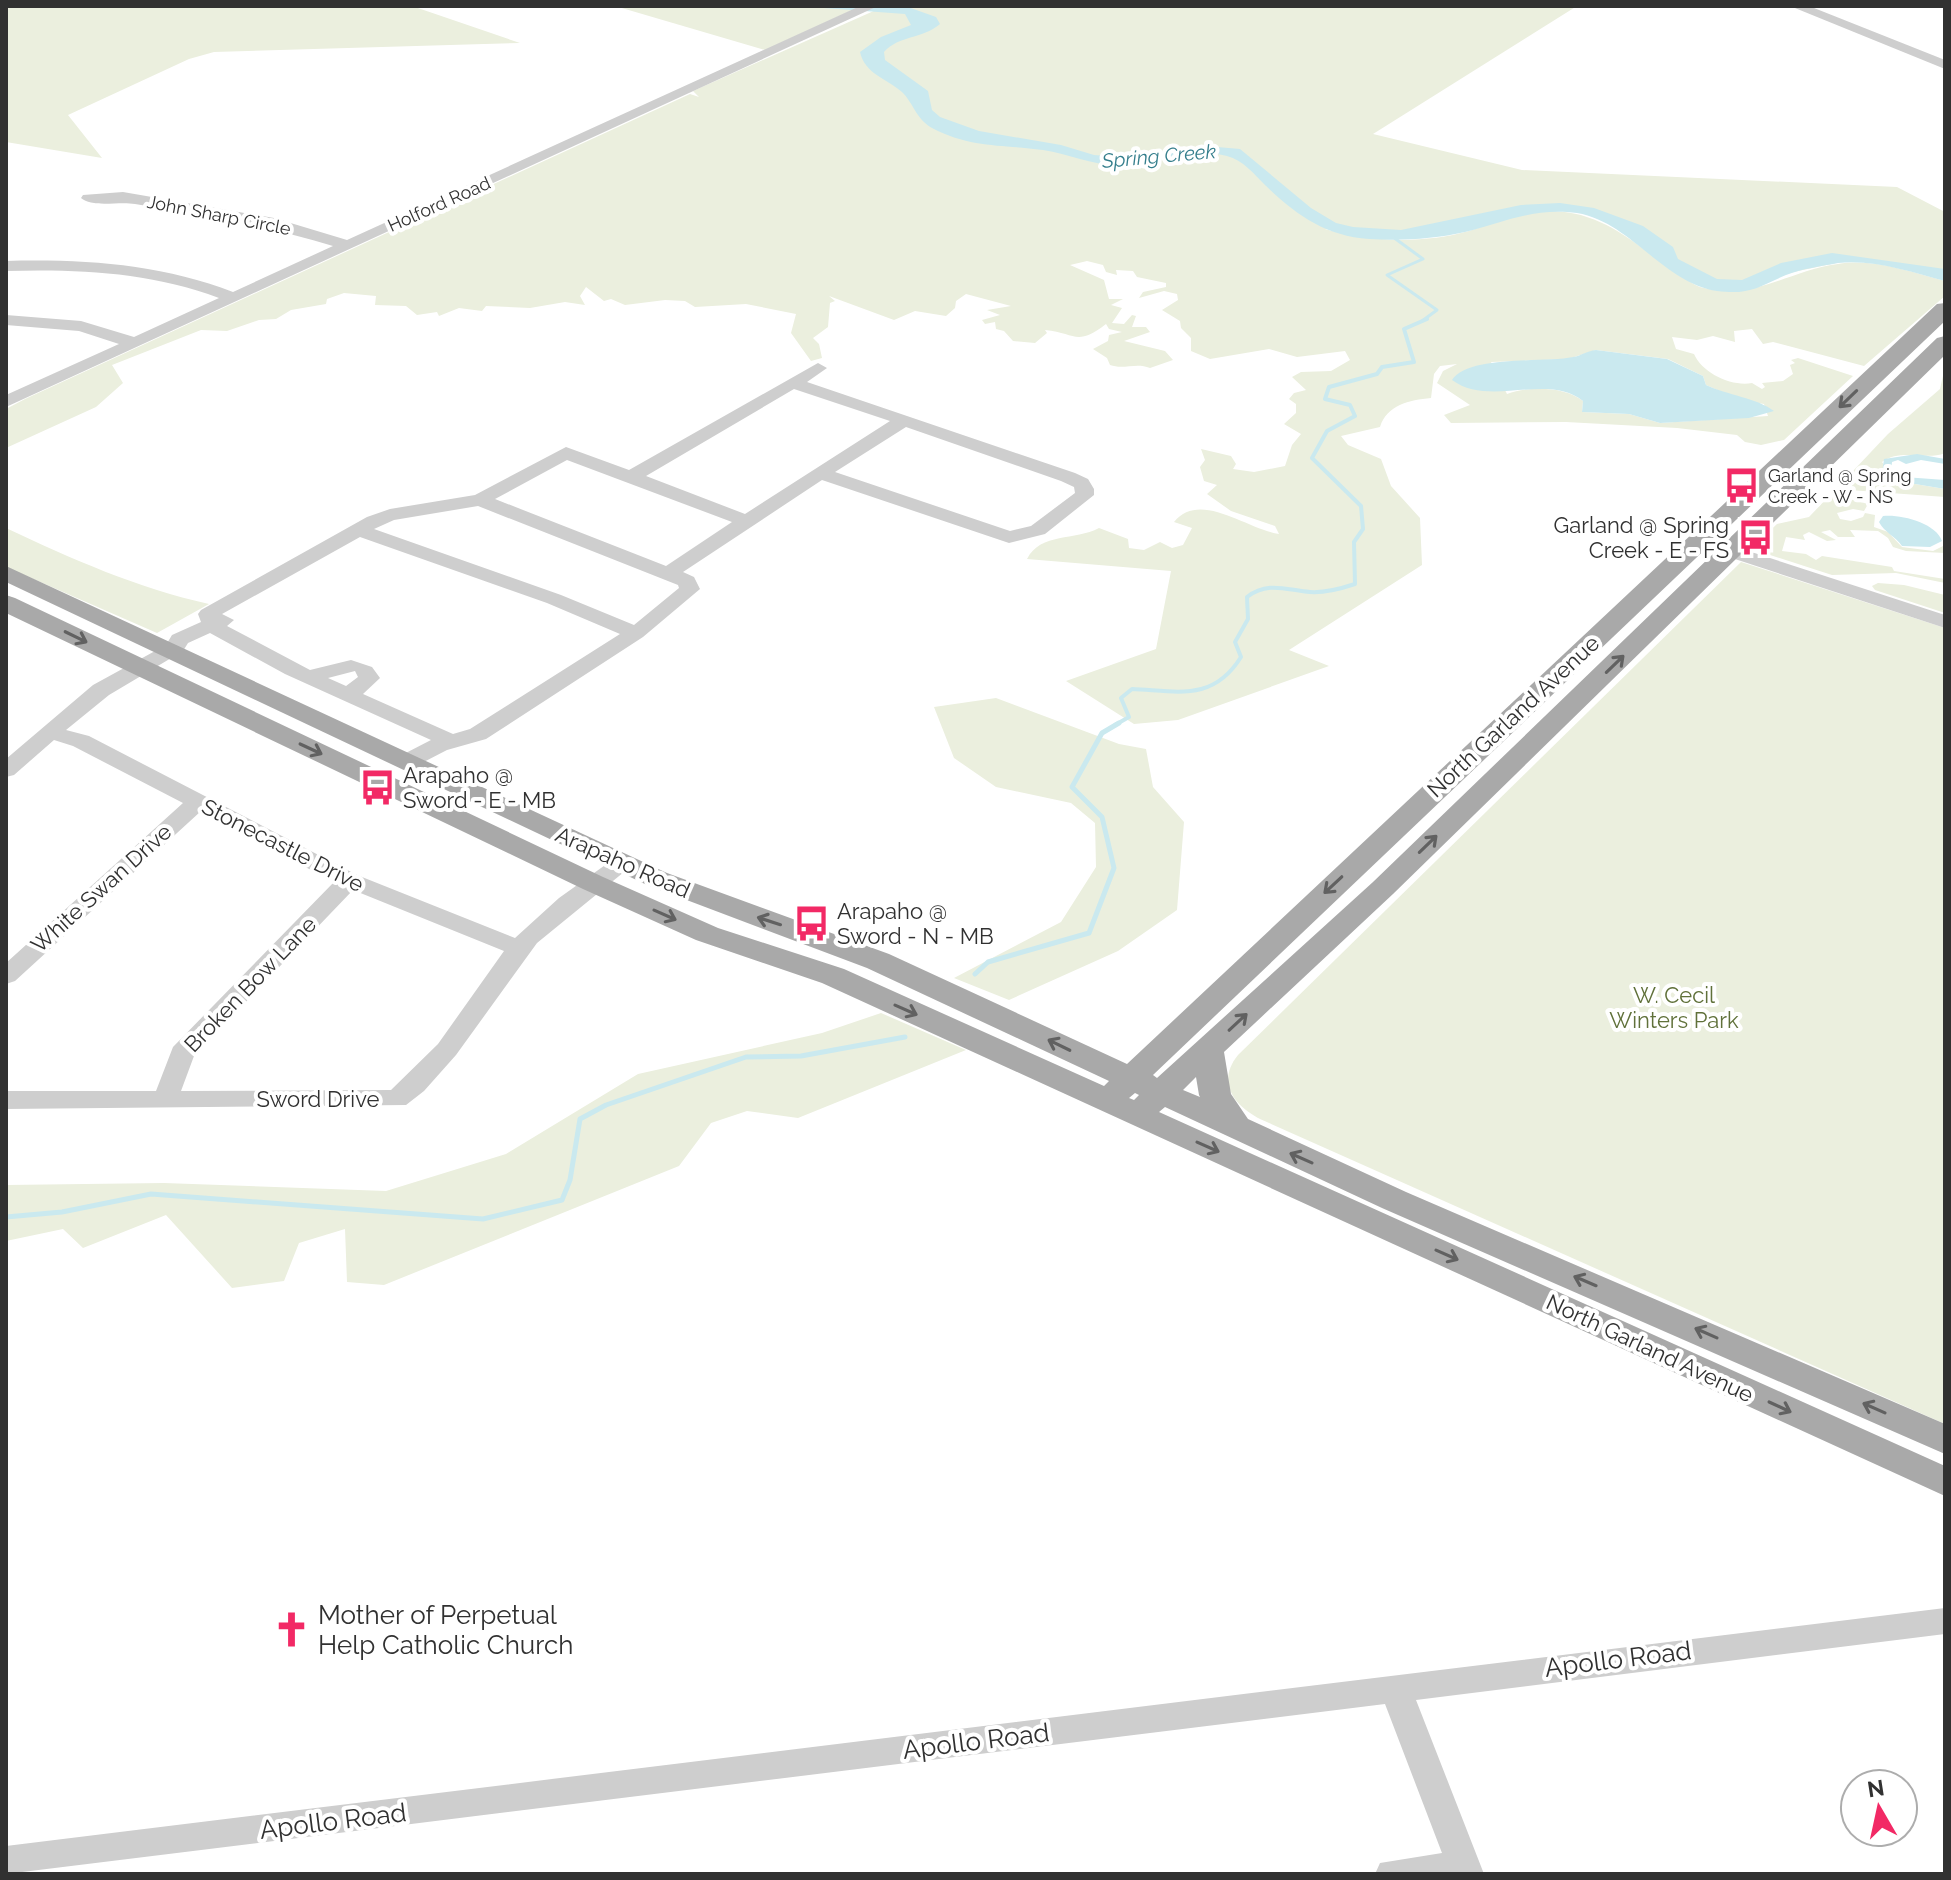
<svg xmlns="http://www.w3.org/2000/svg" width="1951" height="1880" font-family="Raleway,sans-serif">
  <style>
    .green { fill: #ebefde; fill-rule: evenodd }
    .water { fill: #cae9ef }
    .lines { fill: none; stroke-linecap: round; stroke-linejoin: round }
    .stream-far2 { stroke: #cae9ef; stroke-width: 3 }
    .stream-far1 { stroke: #cae9ef; stroke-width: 4 }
    .stream { stroke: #cae9ef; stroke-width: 5 }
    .minor { fill: #cecece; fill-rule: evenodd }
    .major { fill: #a9a9a9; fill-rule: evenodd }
    .oneway { stroke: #616161 }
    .labels { text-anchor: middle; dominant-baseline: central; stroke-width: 8; stroke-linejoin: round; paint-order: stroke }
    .far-street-label { font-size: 18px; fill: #313131; stroke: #fff }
    .far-poi-label { font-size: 18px; fill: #313131; stroke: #fff; text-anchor: start }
    .far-water-label { font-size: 20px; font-style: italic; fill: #347e8c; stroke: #fff }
    .poi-label { font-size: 22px; fill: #313131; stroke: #fff; text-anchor: start }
    .street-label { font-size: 22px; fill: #313131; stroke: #fff }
    .park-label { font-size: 22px; fill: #60713a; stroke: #fff }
    .near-poi-label { font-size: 26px; fill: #313131; stroke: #fff; text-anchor: start }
    .near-street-label { font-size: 26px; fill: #313131; stroke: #fff }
  </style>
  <rect width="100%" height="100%" fill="#fff"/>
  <g class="green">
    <path d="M6 6H412L520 43 214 52 189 59 68 115 102 158 6 142Z"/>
    <path d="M615 6H861L765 50Z"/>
    <path d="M885 6H1577L1373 134 1522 170 1897 187 1945 212V274L1860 258 1723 287 1593 213 1542 205 1430 233 1325 229C1370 242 1423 244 1469 231 1495 223 1523 210 1551 211 1603 212 1632 242 1673 270 1683 276 1693 286 1704 288 1757 300 1787 271 1838 264 1873 258 1911 272 1945 281V296L1864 366 1773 342 1763 344 1752 329 1734 331 1735 342 1713 336 1697 340 1672 337 1676 349 1694 354C1702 373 1732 387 1752 383L1762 389 1765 387 1762 383 1783 381 1793 374 1790 365 1795 363 1791 360 1798 358 1853 376 1784 440 1761 445 1745 442 1737 435 1677 428 1566 422 1451 423 1444 415 1470 405 1437 383 1443 371 1457 364 1440 366 1434 374 1431 398C1409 400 1387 405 1380 427L1341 436 1348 445 1381 459 1391 486 1420 518 1422 565 1289 650 1329 666 1178 720 1134 724 1066 681 1156 649 1171 571 1027 559C1041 532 1075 541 1099 528L1128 539 1129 548 1144 550 1160 542 1172 548 1183 545 1192 528 1174 522C1200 490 1246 529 1279 534L1275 526 1231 511 1207 494 1217 485 1204 481 1200 467 1205 460 1201 449 1231 456 1236 464 1233 469 1254 472 1285 466 1292 445 1301 434 1284 424 1296 413V404L1289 399 1294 393 1306 390 1292 377 1301 372 1331 371 1350 360 1345 351 1297 357 1269 349 1210 359 1191 351V338L1181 328 1180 321 1162 310 1178 300 1177 294 1164 291 1139 298 1143 292 1166 287V283L1137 277 1133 271 1116 270 1117 275 1106 272 1103 265 1087 261 1070 265 1104 280 1109 299H1123L1111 305 1122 308 1112 323 1124 324 1132 315 1136 316 1132 327H1146L1150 332 1124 341 1165 351 1173 360 1150 368C1136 362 1124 370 1110 365L1107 358 1093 349 1108 341 1109 335 1122 332 1109 329 1106 324C1076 347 1076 333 1045 330L1047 333 1035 343 1013 341 1004 331 996 329 995 322 985 324 982 320 1000 315 987 310 1011 306 966 294 956 301 955 308 946 316 915 311 894 320 829 296 835 301 830 303 828 327 813 338 819 344 822 358 811 361 791 333 796 314 746 304 695 307 685 301 665 300 625 305 611 299 604 301 586 287 580 296 585 305 565 302 530 308 486 306 482 311 459 308 439 316 437 312 417 315 406 306 375 305 376 296 344 293 327 299 326 304 291 310 276 319 259 320 227 331 201 330 112 365 123 383 96 407 6 448V409L25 399 690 94 699 97 693 91ZM1596 350 1668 359 1703 376 1706 385 1740 400 1764 404 1768 416 1660 423 1629 414 1582 412 1583 401C1564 386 1529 386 1507 394L1491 362 1568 359Z"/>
    <path d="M1945 367V453C1926 461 1901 448 1882 462L1897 481 1945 489V497L1836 489 1888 434 1940 389Z"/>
    <path d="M1831 494 1868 504 1864 511 1853 509 1837 513 1840 519 1851 521 1863 517 1865 513 1875 515 1874 527 1888 532 1902 547 1933 551 1945 545V553L1906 551 1893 547 1888 538 1878 531 1850 530 1855 537H1838L1830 530 1821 532 1836 540 1827 541 1809 532 1803 535 1805 540 1786 537 1782 551 1806 554 1816 560 1822 556 1892 567 1894 571 1945 579V583L1896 573 1832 575 1764 553 1757 543 1777 524 1809 517Z"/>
    <path d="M6 528C72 559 137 588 209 604L157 633 6 567Z"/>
    <path d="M1741 562 1945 628V1424L1260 1119C1234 1106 1216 1082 1238 1055Z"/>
    <path d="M1878 583 1904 585 1945 595V613L1875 590 1872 586Z"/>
    <path d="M996 698 1119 744 1146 749 1153 787 1184 822 1177 910 1118 951 1009 1000 954 978 1061 922 1096 867 1095 823 1071 803 996 787 954 758 934 707Z"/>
    <path d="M881 1013 966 1050 798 1118 747 1111 711 1123 679 1166 384 1285 347 1282 345 1229 299 1243 284 1281 232 1288 166 1215 83 1248 63 1229 6 1241V1185L164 1183 386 1191 506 1154 638 1074 822 1033Z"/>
  </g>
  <g class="water">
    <path d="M797 6H905L936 17 940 24C923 39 899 35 884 52L885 60 928 91 932 110 940 117 979 131 1061 145 1094 155 1133 158 1206 146 1240 149 1311 208 1336 223 1353 227 1401 230 1521 205 1560 203 1594 208 1643 226 1673 247 1678 259 1717 279 1742 280 1781 263 1832 253 1945 269V281C1911 272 1873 259 1838 263 1822 266 1801 269 1786 275 1758 287 1750 295 1717 291 1663 283 1631 222 1577 213 1536 207 1504 222 1465 232 1435 239 1400 241 1369 239 1325 236 1295 214 1265 185 1254 174 1243 160 1227 156 1192 146 1155 164 1120 165 1093 166 1070 154 1043 150 1001 144 973 149 932 128 916 119 914 104 902 92 886 78 865 74 860 52L881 37 911 25 905 14Z"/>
    <path d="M1596 350 1667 359 1703 376 1706 385C1727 395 1757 398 1774 411L1749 418 1660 423 1629 414 1582 412 1583 401C1548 372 1490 408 1452 380 1468 355 1544 363 1573 357 1581 356 1586 351 1596 350Z"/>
    <path d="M1917 454 1945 459V464L1921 460 1906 464 1898 460 1892 462 1891 471 1904 477 1945 480V489L1897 481 1882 473 1884 459Z"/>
    <path d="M1883 516C1901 514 1936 523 1942 541L1930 547 1902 546C1896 537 1884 532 1879 522Z"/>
  </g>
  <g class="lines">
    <path class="stream-far2" d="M1393 237 1423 259 1387 275 1437 310 1422 321"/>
    <path class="stream-far1" d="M1115 725 1129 717 1121 698 1132 689C1178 691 1213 702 1241 657L1235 642 1248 619 1247 597C1268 581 1286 590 1310 592 1325 593 1340 589 1355 584L1354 542 1363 529 1361 506 1312 458 1327 431 1355 416 1350 405 1325 399 1329 387 1377 374 1382 367 1414 362 1404 329 1427 319"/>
    <g class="stream">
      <path d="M975 974 988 962 1089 933 1114 868 1102 817 1072 787 1102 733 1119 723"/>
      <path d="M6 1217 62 1212 151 1194 483 1219 562 1200 570 1180 580 1119 606 1105 746 1057 801 1056 905 1037"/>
    </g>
    <g class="minor">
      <path d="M860 6H878L6 407V395L119 344 79 331 6 325V315L81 321 134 337 219 298C150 272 78 269 6 271V261C84 259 160 264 233 292L333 246C268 226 202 215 135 204 119 201 92 208 81 198L83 195 123 192 274 218 347 240Z"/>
      <path d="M1790 6H1809L1945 60V69Z"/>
      <path d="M818 363 827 368 807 382 1075 473 1088 479 1094 489V495L1045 534 1009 543 822 480 683 572 694 577 700 589 643 637 486 739 447 750 416 766H400L397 761 400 756 431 740 285 674 210 633 188 643 183 651 109 695 66 730 89 736 357 875 515 938 559 898 615 858 623 856 635 863 537 943 456 1055 424 1091 406 1105 6 1109V1091H156L173 1047 334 882 200 812 15 981 6 984V963L183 803 73 746 54 740 14 775 6 777V759L93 685 166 645 172 635 201 622 198 614 201 610 367 517 390 509 475 495 566 447 629 470ZM794 389 890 421 745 514 646 476ZM906 427 1061 481 1074 487 1075 493 1031 526 1010 531 835 472ZM567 460 732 522 666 566 495 499ZM478 506 678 585 679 588 634 625 561 595 374 529 394 520ZM360 537 547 603 620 634 470 729 453 734 363 694 380 678 372 667 351 660 310 670 227 626 234 620 222 614ZM355 671 358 677 346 686 328 678ZM353 890 504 951 438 1044 391 1090 181 1091 194 1056Z"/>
      <path d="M1699 535 1945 615V628L1692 545 1689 541Z"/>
      <path d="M1945 1608V1634L1416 1700 1484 1874H1375L1380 1863 1442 1853 1385 1704 6 1874V1846Z"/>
    </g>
    <path class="major" d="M1945 303V321L1153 1075 1157 1078 1373 882 1937 338 1945 336V355L1393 894 1224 1052 1231 1094 1248 1119 1406 1192 1945 1424V1454L1382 1208 1165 1107 1159 1112 1945 1466V1496L822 983 696 940 583 889 6 613V595L15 598 603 877 718 928 844 969 1104 1086 1109 1081 867 968 647 885 6 582V566L667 873 889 954 1127 1064 1937 304ZM1196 1077 1199 1095 1200 1097 1183 1090ZM1135 1093 1139 1095 1134 1100 1129 1098Z"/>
  </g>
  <defs><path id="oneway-shaft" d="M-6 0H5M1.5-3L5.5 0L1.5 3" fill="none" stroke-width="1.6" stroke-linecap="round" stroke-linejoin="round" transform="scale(2)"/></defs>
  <g class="oneway">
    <use href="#oneway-shaft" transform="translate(1848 399) rotate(136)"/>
    <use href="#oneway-shaft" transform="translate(76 637) rotate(26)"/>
    <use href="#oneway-shaft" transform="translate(1615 664) rotate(-44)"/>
    <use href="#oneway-shaft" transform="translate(311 749) rotate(25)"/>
    <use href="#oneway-shaft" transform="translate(1428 844) rotate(-44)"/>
    <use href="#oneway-shaft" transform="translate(1333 885) rotate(137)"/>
    <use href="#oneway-shaft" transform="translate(665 915) rotate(24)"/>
    <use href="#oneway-shaft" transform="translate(769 921) rotate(-162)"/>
    <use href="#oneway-shaft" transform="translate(906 1010) rotate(24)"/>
    <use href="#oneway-shaft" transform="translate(1238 1022) rotate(-43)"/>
    <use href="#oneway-shaft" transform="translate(1059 1045) rotate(-154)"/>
    <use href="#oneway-shaft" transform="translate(1208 1147) rotate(24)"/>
    <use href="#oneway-shaft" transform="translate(1301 1158) rotate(-156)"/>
    <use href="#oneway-shaft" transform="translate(1447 1255) rotate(24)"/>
    <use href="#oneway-shaft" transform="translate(1585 1281) rotate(-157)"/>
    <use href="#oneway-shaft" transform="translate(1706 1333) rotate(-156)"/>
    <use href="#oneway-shaft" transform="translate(1780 1407) rotate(25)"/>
    <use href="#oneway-shaft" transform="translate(1874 1408) rotate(-156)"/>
  </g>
  <defs>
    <symbol id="bus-bare" viewBox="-9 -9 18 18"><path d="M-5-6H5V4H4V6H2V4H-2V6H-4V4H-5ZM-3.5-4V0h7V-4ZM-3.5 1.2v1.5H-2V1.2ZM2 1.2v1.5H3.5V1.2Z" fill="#f22965" stroke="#fff" stroke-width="2.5" paint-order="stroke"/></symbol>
    <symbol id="church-bare" viewBox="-9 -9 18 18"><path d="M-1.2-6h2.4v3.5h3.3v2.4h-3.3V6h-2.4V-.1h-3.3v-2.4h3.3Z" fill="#f22965" stroke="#fff" stroke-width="2.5" paint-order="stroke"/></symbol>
  </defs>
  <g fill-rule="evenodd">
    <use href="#bus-bare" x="1716" y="460" width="51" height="51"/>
    <use href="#bus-bare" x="1730" y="512" width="51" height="51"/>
    <use href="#bus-bare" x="352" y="762" width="51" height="51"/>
    <use href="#bus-bare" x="786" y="898" width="51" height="51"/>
    <use href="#church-bare" x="266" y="1604" width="51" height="51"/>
  </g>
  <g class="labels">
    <g class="far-street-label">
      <text transform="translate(439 204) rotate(-24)">Holford Road</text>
      <text transform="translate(219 215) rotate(11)">John Sharp Circle</text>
    </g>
    <g class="far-poi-label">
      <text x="1768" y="475">Garland @ Spring<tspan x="1768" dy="21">Creek - W - NS</tspan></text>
    </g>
    <g class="far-water-label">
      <text transform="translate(1159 156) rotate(-5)">Spring Creek</text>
    </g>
    <g class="poi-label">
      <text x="1729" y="525" text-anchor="end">Garland @ Spring<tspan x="1729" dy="25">Creek - E - FS</tspan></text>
      <text x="403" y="775">Arapaho @<tspan x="403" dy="25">Sword - E - MB</tspan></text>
      <text x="837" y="911">Arapaho @<tspan x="837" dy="25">Sword - N - MB</tspan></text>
    </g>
    <g class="street-label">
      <text transform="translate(1513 716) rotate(-43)">North Garland Avenue</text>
      <text transform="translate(283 845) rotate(27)">Stonecastle Drive</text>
      <text transform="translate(623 862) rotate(24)">Arapaho Road</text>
      <text transform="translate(101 888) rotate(-42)">White Swan Drive</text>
      <text transform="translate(250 984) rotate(-46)">Broken Bow Lane</text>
      <text x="318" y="1099">Sword Drive</text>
      <text transform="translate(1650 1348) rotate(25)">North Garland Avenue</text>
    </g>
    <g class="park-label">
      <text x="1674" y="995">W. Cecil<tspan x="1674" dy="25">Winters Park</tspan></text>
    </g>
    <g class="near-poi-label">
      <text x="318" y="1615">Mother of Perpetual<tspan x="318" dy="30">Help Catholic Church</tspan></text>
    </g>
    <g class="near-street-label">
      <text transform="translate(1618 1659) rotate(-7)">Apollo Road</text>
      <text transform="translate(976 1741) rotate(-7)">Apollo Road</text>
      <text transform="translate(333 1821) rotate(-7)">Apollo Road</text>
    </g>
  </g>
  <rect width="1951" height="1880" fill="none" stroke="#313131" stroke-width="16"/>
  <g transform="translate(1879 1808) rotate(351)"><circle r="38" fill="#ffffff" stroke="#adadad" stroke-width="2"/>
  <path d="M0-6L14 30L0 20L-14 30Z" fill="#f22965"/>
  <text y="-12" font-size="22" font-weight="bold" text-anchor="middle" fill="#313131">N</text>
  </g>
</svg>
